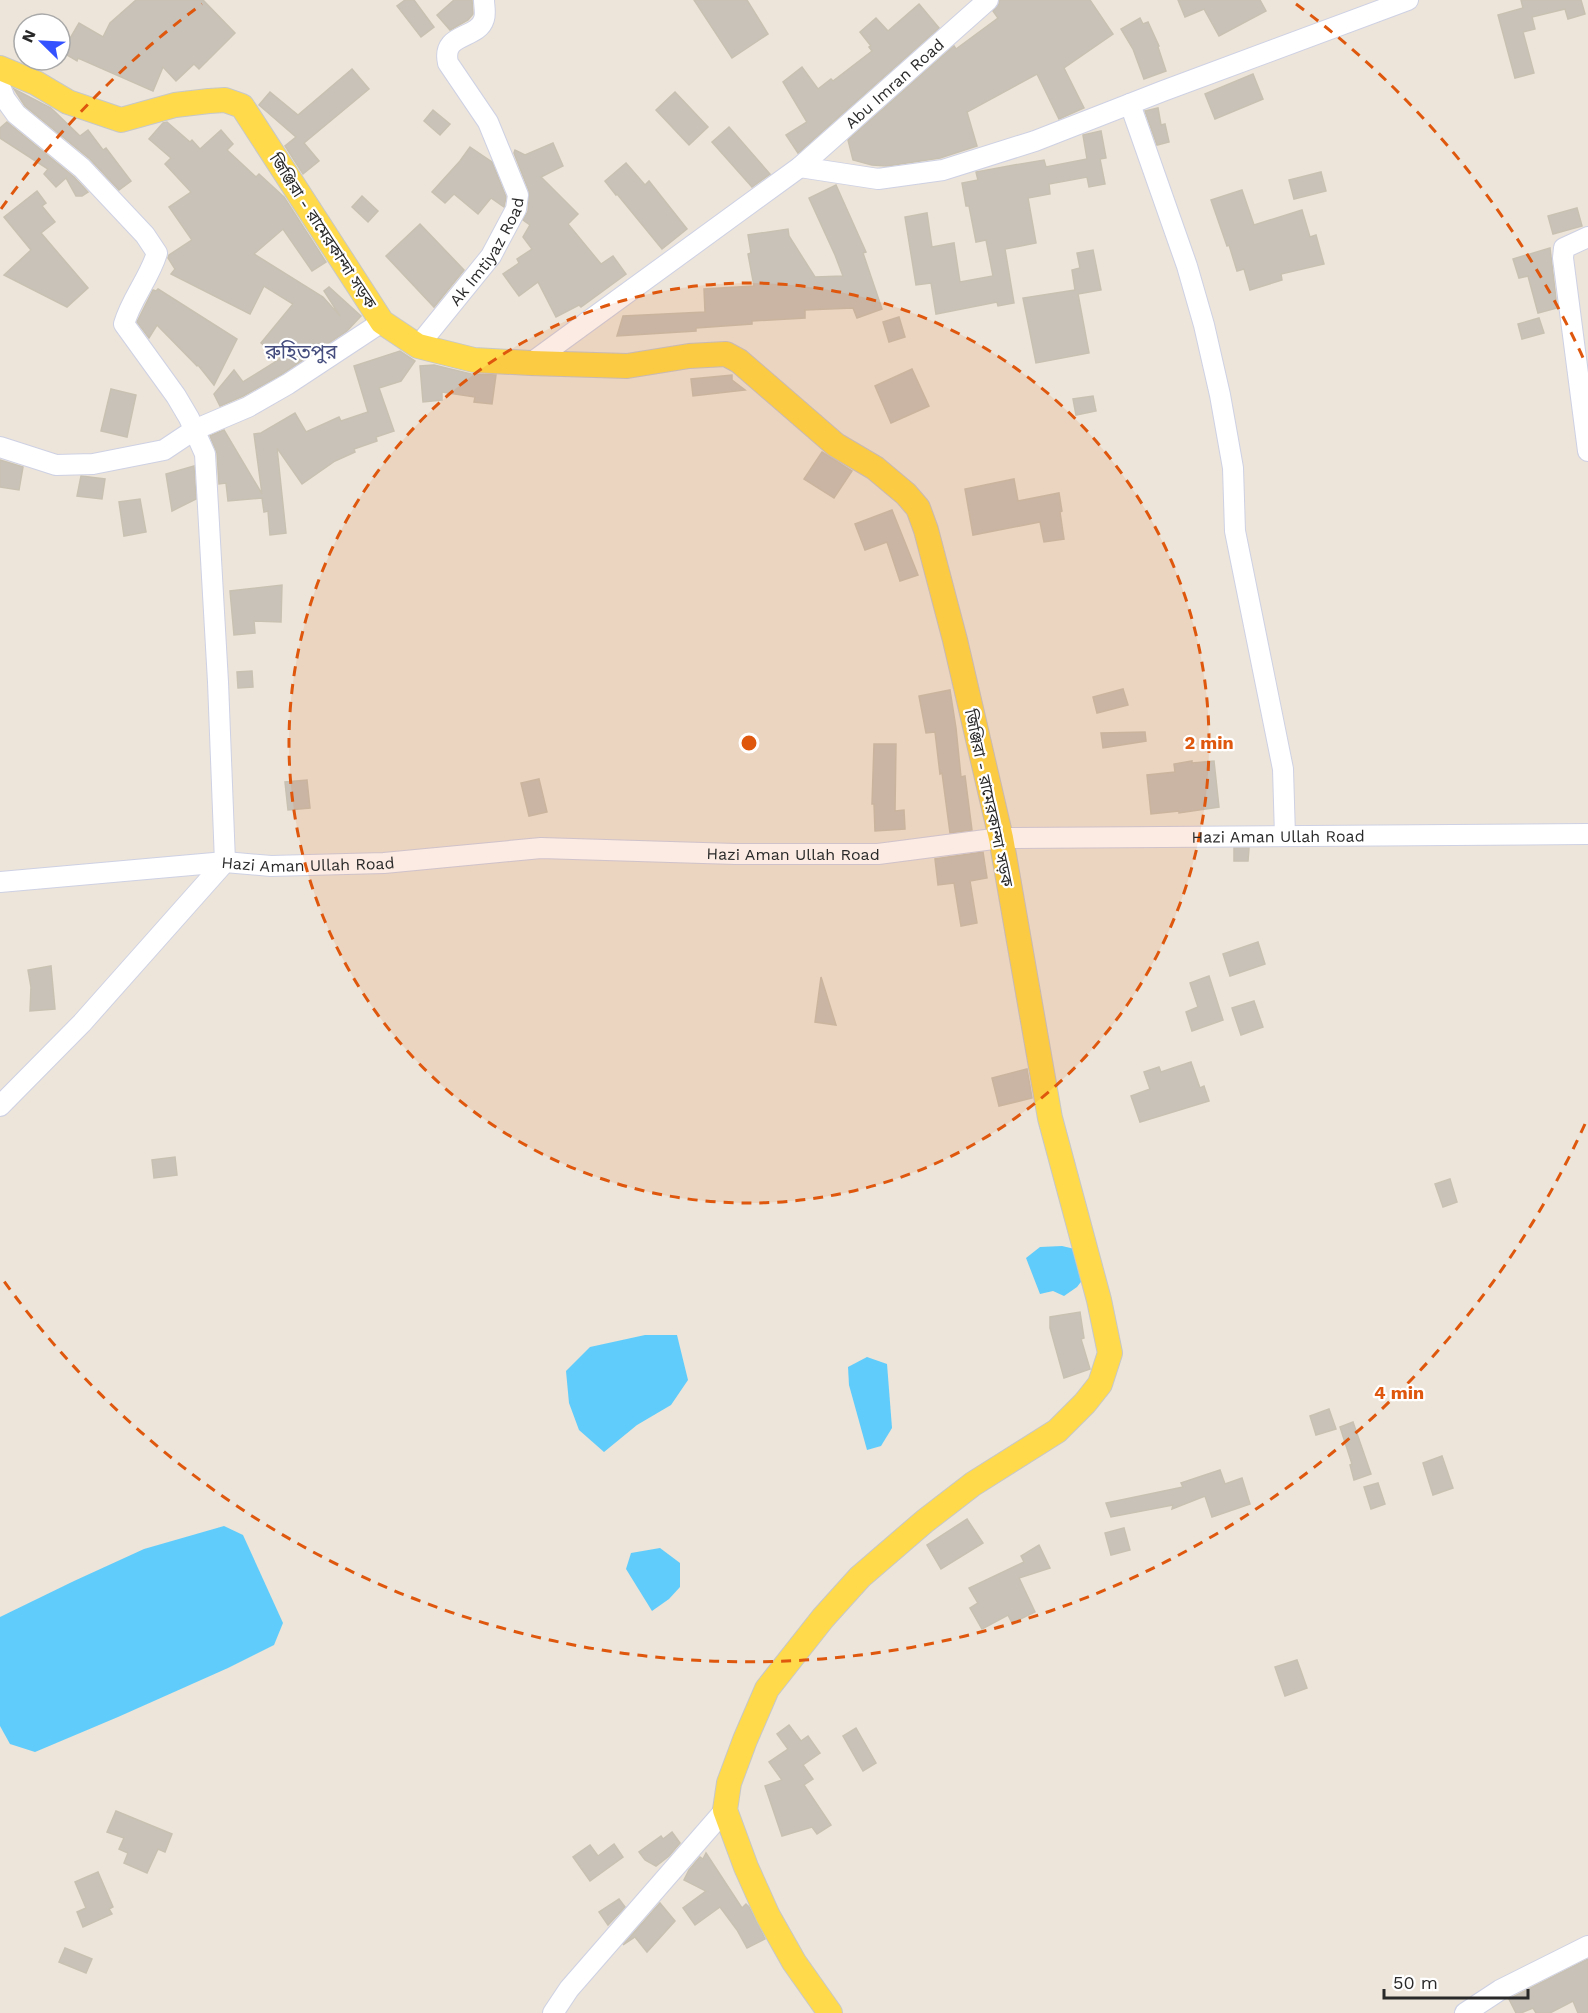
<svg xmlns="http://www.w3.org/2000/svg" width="1588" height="2013" font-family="'Work Sans','Noto Sans Bengali',sans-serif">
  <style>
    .water { fill: #60ccfb }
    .building { fill: #c8c2b9; stroke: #c8c1b2; stroke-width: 1.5 }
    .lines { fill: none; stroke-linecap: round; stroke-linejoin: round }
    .minor-casing { stroke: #ced1e4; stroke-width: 22 }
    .major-casing { stroke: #c7c7c7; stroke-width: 26 }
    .minor { stroke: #fff; stroke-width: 20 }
    .major { stroke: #ffdb4c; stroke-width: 24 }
    .ring { fill: none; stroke: #de570d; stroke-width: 3; stroke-dasharray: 10 8 }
    .labels { text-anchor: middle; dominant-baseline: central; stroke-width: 4.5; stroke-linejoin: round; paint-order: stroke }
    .street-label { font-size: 16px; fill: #292929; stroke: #fff }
    .quarter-label { font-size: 20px; fill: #454d7e; stroke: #fff }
    .centre { fill: #de570d; stroke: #fff; stroke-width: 3 }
    .ring-label { font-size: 18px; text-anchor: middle; font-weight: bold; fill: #de570d; stroke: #fff; stroke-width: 4.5; stroke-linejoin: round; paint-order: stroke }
  </style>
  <rect width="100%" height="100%" fill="#ede5d9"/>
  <g class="water">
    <path d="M1062 1246 1079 1250 1087 1274 1077 1287 1064 1296 1053 1291 1040 1294 1026 1258 1040 1247Z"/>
    <path d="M645 1335H677L688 1380 671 1405 637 1425 604 1452 579 1430 569 1403 566 1371 590 1347Z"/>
    <path d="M867 1357 887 1364 892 1428 881 1446 867 1450 849 1385 848 1367Z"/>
    <path d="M224 1526 243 1535 283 1623 274 1645 228 1668 118 1717 35 1752 10 1744 0 1726V1617L74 1581 144 1549Z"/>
    <path d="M660 1548 680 1563V1587L669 1599 652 1611 626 1569 631 1553Z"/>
  </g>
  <g class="building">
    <path d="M136 0H203L235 33 199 69 194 64 176 81 163 67 153 91 78 58 77 61 62 52 79 23 103 37 110 23Z"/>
    <path d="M405 0H414L434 27 421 37 397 6Z"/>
    <path d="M454 0H472L473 14 468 20 450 30 437 15Z"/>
    <path d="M694 0H747L768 34 732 58Z"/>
    <path d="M1000 0H1090L1113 34 1064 68 1084 108 1059 119 1037 74 967 112 977 146 940 158 887 166 872 165 853 160 848 140 954 46 956 49 998 18 993 11 999 4Z"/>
    <path d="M1178 0H1260L1266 11 1219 36 1204 9 1185 17Z"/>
    <path d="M1521 0H1581L1585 14 1568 19 1565 9 1532 17 1535 29 1523 32 1534 73 1515 78 1498 15 1523 8Z"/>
    <path d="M919 4 939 28 798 153 786 135 807 122 783 82 802 67 818 89 831 79 833 81 872 51 869 47 871 46 860 32 876 18 888 31Z"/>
    <path d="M1140 18 1143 24 1148 22 1159 46 1158 47 1166 71 1144 79 1133 49 1121 29Z"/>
    <path d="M352 69 369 89 304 143 319 161 303 174 285 146 296 137 259 105 270 92 298 115Z"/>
    <path d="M1253 74 1263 99 1215 119 1205 94Z"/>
    <path d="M14 89 51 108 80 136 88 130 103 150 106 148 131 181 119 190 90 159 25 106Z"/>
    <path d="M675 92 708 127 689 145 656 110Z"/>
    <path d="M1158 108 1161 125 1165 124 1169 142 1157 145 1145 111Z"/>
    <path d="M433 110 450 124 440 135 424 121Z"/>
    <path d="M7 122 74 177 88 192 82 196H76L66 178 56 187 44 174 48 169 0 138V128Z"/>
    <path d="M167 122 190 142 192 140 200 149 221 130 233 144 227 150 256 177 259 174 284 197 326 262 312 271 283 229 254 254 323 297 340 316 324 291 329 287 361 316 347 331 282 374 243 396 220 406 214 394 234 370 243 382 280 359 261 343 293 304 264 286 250 314 171 274 175 269 168 258 169 255 192 240 169 207 191 192 165 164 171 158 149 139 163 123Z"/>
    <path d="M729 127 770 174 752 187 712 142Z"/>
    <path d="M1101 131 1106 158 1100 159 1105 184 1089 187 1087 177 1049 184 1050 194 1028 198 1036 243 1005 249 1014 303 998 306 997 302 936 314 931 283 916 285 905 217 927 213 932 247 954 243 960 282 993 276 986 240 976 242 969 206H966L962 183 978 180 976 172 1014 165 1044 160 1046 167 1087 159 1083 135Z"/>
    <path d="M553 143 563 166 541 177 578 214 568 224 601 264 613 256 626 274 581 307 579 305 556 317 538 282 519 296 503 274 519 263 517 259 532 249 523 237 530 225 523 220 528 211 529 191 514 153 515 150 525 155Z"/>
    <path d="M470 147 492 162 506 197 504 207 491 198 478 214 454 194 445 203 432 192 460 161Z"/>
    <path d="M626 163 645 185 649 181 687 229 662 249 617 194 616 195 605 181Z"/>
    <path d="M1321 172 1326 191 1294 199 1289 180Z"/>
    <path d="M836 185 866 252 863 253 882 309 857 318 853 308 805 310V318L752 321V324L696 328V331L617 336 623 316 705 312 704 289 754 286 748 254 751 253 748 235 788 229 789 236 815 277 843 276 835 255 809 198Z"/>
    <path d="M1242 190 1254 225 1302 210 1310 237 1316 235 1324 264 1281 274 1282 280 1250 290 1244 269 1237 271 1229 245 1227 246 1211 200Z"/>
    <path d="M37 191 46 203 42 206 55 222 41 233 88 288 67 307 4 275 31 250 4 217Z"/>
    <path d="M362 196 378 211 368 222 352 207Z"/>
    <path d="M1577 208 1582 226 1553 234 1548 216Z"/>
    <path d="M420 224 464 270 434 307 386 256Z"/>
    <path d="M1550 248 1557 308 1538 313 1528 276 1519 278 1513 259Z"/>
    <path d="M1093 250 1101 290 1078 294 1089 353 1036 363 1023 298 1075 290 1072 270 1080 268 1077 253Z"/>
    <path d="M158 289 237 339 214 385 198 365 197 366 157 325 149 338 137 322 153 290 156 291Z"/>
    <path d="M899 317 905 337 889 342 883 322Z"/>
    <path d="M1539 318 1544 333 1522 339 1518 324Z"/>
    <path d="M400 351 415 361 401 381 379 388 394 431 376 437 377 441 354 449 355 452 335 461 302 484 277 448 286 533 270 535 268 511 264 512 262 498 228 501 226 483 219 484 217 453 210 436 224 430 262 494 254 434 261 433 295 413 306 432 339 417 341 421 368 412 354 366Z"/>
    <path d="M434 365 471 374 496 375 492 404 474 402 475 397 442 392V400L423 402 420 366Z"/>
    <path d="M912 369 929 406 891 423 875 386Z"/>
    <path d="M732 375V380L745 390 693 396 691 379Z"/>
    <path d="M111 389 136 395 127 437 101 431Z"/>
    <path d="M1093 396 1096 411 1076 415 1073 399Z"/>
    <path d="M822 452 852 471 834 498 804 479Z"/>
    <path d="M0 460 23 467 19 490 0 487Z"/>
    <path d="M194 466 196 499 172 511 166 474Z"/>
    <path d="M81 476 105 479 102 499 77 496Z"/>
    <path d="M1014 479 1018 501 1059 493 1062 511 1060 512 1064 539 1044 542 1040 522 973 535 965 489Z"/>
    <path d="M140 499 146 532 124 536 119 502Z"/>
    <path d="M892 510 918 575 900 581 887 542 865 550 855 524Z"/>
    <path d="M282 585 281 622 254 621 255 633 234 635 230 591Z"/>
    <path d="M252 671 253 687 238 688 237 672Z"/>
    <path d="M1123 689 1128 705 1097 713 1093 697Z"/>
    <path d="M950 690 956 728 961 777 965 776 972 830 950 833 942 773 940 774 935 732 926 733 919 696Z"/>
    <path d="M1145 732 1146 741 1103 748 1101 733Z"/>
    <path d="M874 744H896L895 811 904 810 905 829 875 831 874 804H872Z"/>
    <path d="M1192 761V763L1214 761 1219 807 1179 813V811L1151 814 1147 775 1175 772 1174 764Z"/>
    <path d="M539 779 547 812 529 816 521 783Z"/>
    <path d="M307 780 310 808 288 810 285 782Z"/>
    <path d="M1234 848H1249L1248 861H1234Z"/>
    <path d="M983 852 987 878 970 881 977 923 961 926 954 883 938 885 935 859Z"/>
    <path d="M1258 942 1265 964 1230 976 1223 954Z"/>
    <path d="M51 966 55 1009 30 1011 31 987 28 970Z"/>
    <path d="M1209 976 1223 1020 1192 1031 1186 1012 1198 1007 1190 983Z"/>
    <path d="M821 977 836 1025 815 1022Z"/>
    <path d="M1254 1001 1263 1027 1241 1035 1232 1008Z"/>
    <path d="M1191 1062 1200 1088 1204 1086 1209 1101 1140 1122 1131 1096 1150 1089 1144 1072 1159 1067 1161 1072Z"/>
    <path d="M1027 1069 1032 1098 999 1106 992 1078Z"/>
    <path d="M175 1157 177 1175 154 1178 152 1160Z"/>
    <path d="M1450 1179 1457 1202 1443 1207 1435 1184Z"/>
    <path d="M1080 1312 1084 1338 1081 1339 1090 1369 1064 1378 1050 1328V1317Z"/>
    <path d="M1329 1409 1336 1429 1316 1435 1310 1416Z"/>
    <path d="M1353 1422 1371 1474 1354 1480 1350 1465 1352 1464 1340 1427Z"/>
    <path d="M1442 1456 1453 1488 1433 1495 1423 1463Z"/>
    <path d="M1220 1470 1225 1484 1242 1478 1250 1504 1212 1517 1205 1496 1172 1509 1173 1505 1111 1517 1106 1503 1183 1487 1181 1483Z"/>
    <path d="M1378 1483 1385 1504 1371 1509 1364 1487Z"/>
    <path d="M967 1519 983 1543 941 1569 927 1545Z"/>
    <path d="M1124 1528 1130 1550 1111 1555 1105 1533Z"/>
    <path d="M1039 1545 1050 1568 1019 1578 1035 1612 1012 1623 1008 1615 982 1629 970 1608 978 1603 969 1588 1024 1562 1021 1556Z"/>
    <path d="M1297 1660 1307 1688 1285 1696 1275 1667Z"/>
    <path d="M789 1725 801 1741 808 1736 820 1753 803 1765 813 1779 804 1785 831 1825 817 1834 812 1827 782 1836 765 1786 782 1780 769 1762 788 1749 777 1734Z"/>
    <path d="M856 1728 876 1763 863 1771 843 1736Z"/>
    <path d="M116 1811 172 1834 165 1852 158 1849 147 1873 124 1863 128 1853 119 1849 124 1838 107 1832Z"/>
    <path d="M672 1832 680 1843 669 1856 656 1866 645 1860 639 1852 661 1836 663 1839Z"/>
    <path d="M614 1844 623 1857 590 1881 573 1857 590 1845 598 1856Z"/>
    <path d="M706 1853 742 1908 746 1904 749 1907 765 1939 747 1948 737 1930 720 1907 695 1925 683 1908 706 1891 684 1880 689 1870 700 1857 703 1859Z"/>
    <path d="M98 1872 113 1907 109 1909 112 1914 83 1927 77 1912 86 1908 75 1882Z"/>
    <path d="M619 1899 625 1907 608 1925 599 1912Z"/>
    <path d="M660 1903 675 1921 647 1952 635 1937 623 1945Z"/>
    <path d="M65 1948 92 1959 86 1973 59 1962Z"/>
    <path d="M1588 1959V2013H1578L1573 2001 1550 2013H1536L1533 2008 1521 2013H1516L1509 1999Z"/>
  </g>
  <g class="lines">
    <defs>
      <g id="minor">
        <path d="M0 86 5 99 16 114 82 168 145 235 157 253C149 279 131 299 124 324L176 396 189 418 205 454 218 682 225 862 82 1023 0 1106"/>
        <path d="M1130 104 1187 266 1204 325 1220 395 1233 468 1235 531 1283 769 1285 836"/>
        <path d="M800 167 878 179 943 170 1035 141 1163 91 1408 0"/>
        <path d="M1588 237 1564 248 1563 258 1588 451"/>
        <path id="s1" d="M418 346 491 256 516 209 518 195 488 122 448 63C441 32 478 40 484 19 486 13 484 6 484 0"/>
        <path id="s2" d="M531 363 800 167 988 0"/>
        <path d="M0 447 56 465 93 464 164 450 194 430 248 407 288 384 382 322"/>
        <path id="s3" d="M0 882 225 862 271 866 384 863 541 848 735 854H878L1001 838 1588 834"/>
        <path d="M553 2013 569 1989 725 1810"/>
        <path d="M1465 2013 1500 1990 1588 1946"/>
      </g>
      <path id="major" d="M0 68 36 83 68 102 121 120 175 105 209 101 225 100 242 106 382 322 418 346 474 360 531 363 627 366 689 356 726 354 739 361 836 445 875 468 906 494 918 508 926 530 955 640 1001 838 1050 1118 1099 1300 1110 1353 1100 1384 1085 1403 1057 1431 973 1484 925 1521 860 1577 823 1618 767 1689 745 1740 729 1783 725 1810 746 1867 768 1916 794 1962 830 2013"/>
    </defs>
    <use href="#minor" class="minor-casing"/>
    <use href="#major" class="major-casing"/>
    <use href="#minor" class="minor"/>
    <use href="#major" class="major"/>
  </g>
  <circle cx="749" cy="743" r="460" fill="#de570d" fill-opacity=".12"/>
  <g class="ring">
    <circle cx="749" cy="743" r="460"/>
    <path d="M1585 1124A919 919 0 0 1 1 1277M1 209A919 919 0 0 1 202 4M1296 4A919 919 0 0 1 1585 362"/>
  </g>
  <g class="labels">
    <g class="street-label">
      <text stroke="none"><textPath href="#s2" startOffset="459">Abu Imran Road</textPath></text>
      <text transform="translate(323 231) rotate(57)">জিঞ্জিরা - রামেরকান্দা সড়ক</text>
      <text stroke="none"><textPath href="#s1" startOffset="118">Ak Imtiyaz Road</textPath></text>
      <text transform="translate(989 798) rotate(78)">জিঞ্জিরা - রামেরকান্দা সড়ক</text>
      <text stroke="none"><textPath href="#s3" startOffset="1281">Hazi Aman Ullah Road</textPath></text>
      <text stroke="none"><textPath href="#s3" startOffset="795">Hazi Aman Ullah Road</textPath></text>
      <text stroke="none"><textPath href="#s3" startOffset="309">Hazi Aman Ullah Road</textPath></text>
    </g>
    <g class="quarter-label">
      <text x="301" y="352">রুহিতপুর</text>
    </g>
  </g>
  <circle cx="749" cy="743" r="9" class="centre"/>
  <g class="ring-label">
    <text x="1209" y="749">2 min</text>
    <text x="1399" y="1399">4 min</text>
  </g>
  <g transform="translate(42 42) rotate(294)"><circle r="28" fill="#ffffff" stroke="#a9a9a9" stroke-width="1.5"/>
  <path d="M0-4.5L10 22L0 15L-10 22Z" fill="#3452ff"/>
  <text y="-9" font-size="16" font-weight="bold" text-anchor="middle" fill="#292929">N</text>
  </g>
  <path d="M1384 1989v9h144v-9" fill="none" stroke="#292929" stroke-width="3"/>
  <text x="1393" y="1989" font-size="18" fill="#292929" stroke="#ffffff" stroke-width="4.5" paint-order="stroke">50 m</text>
</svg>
